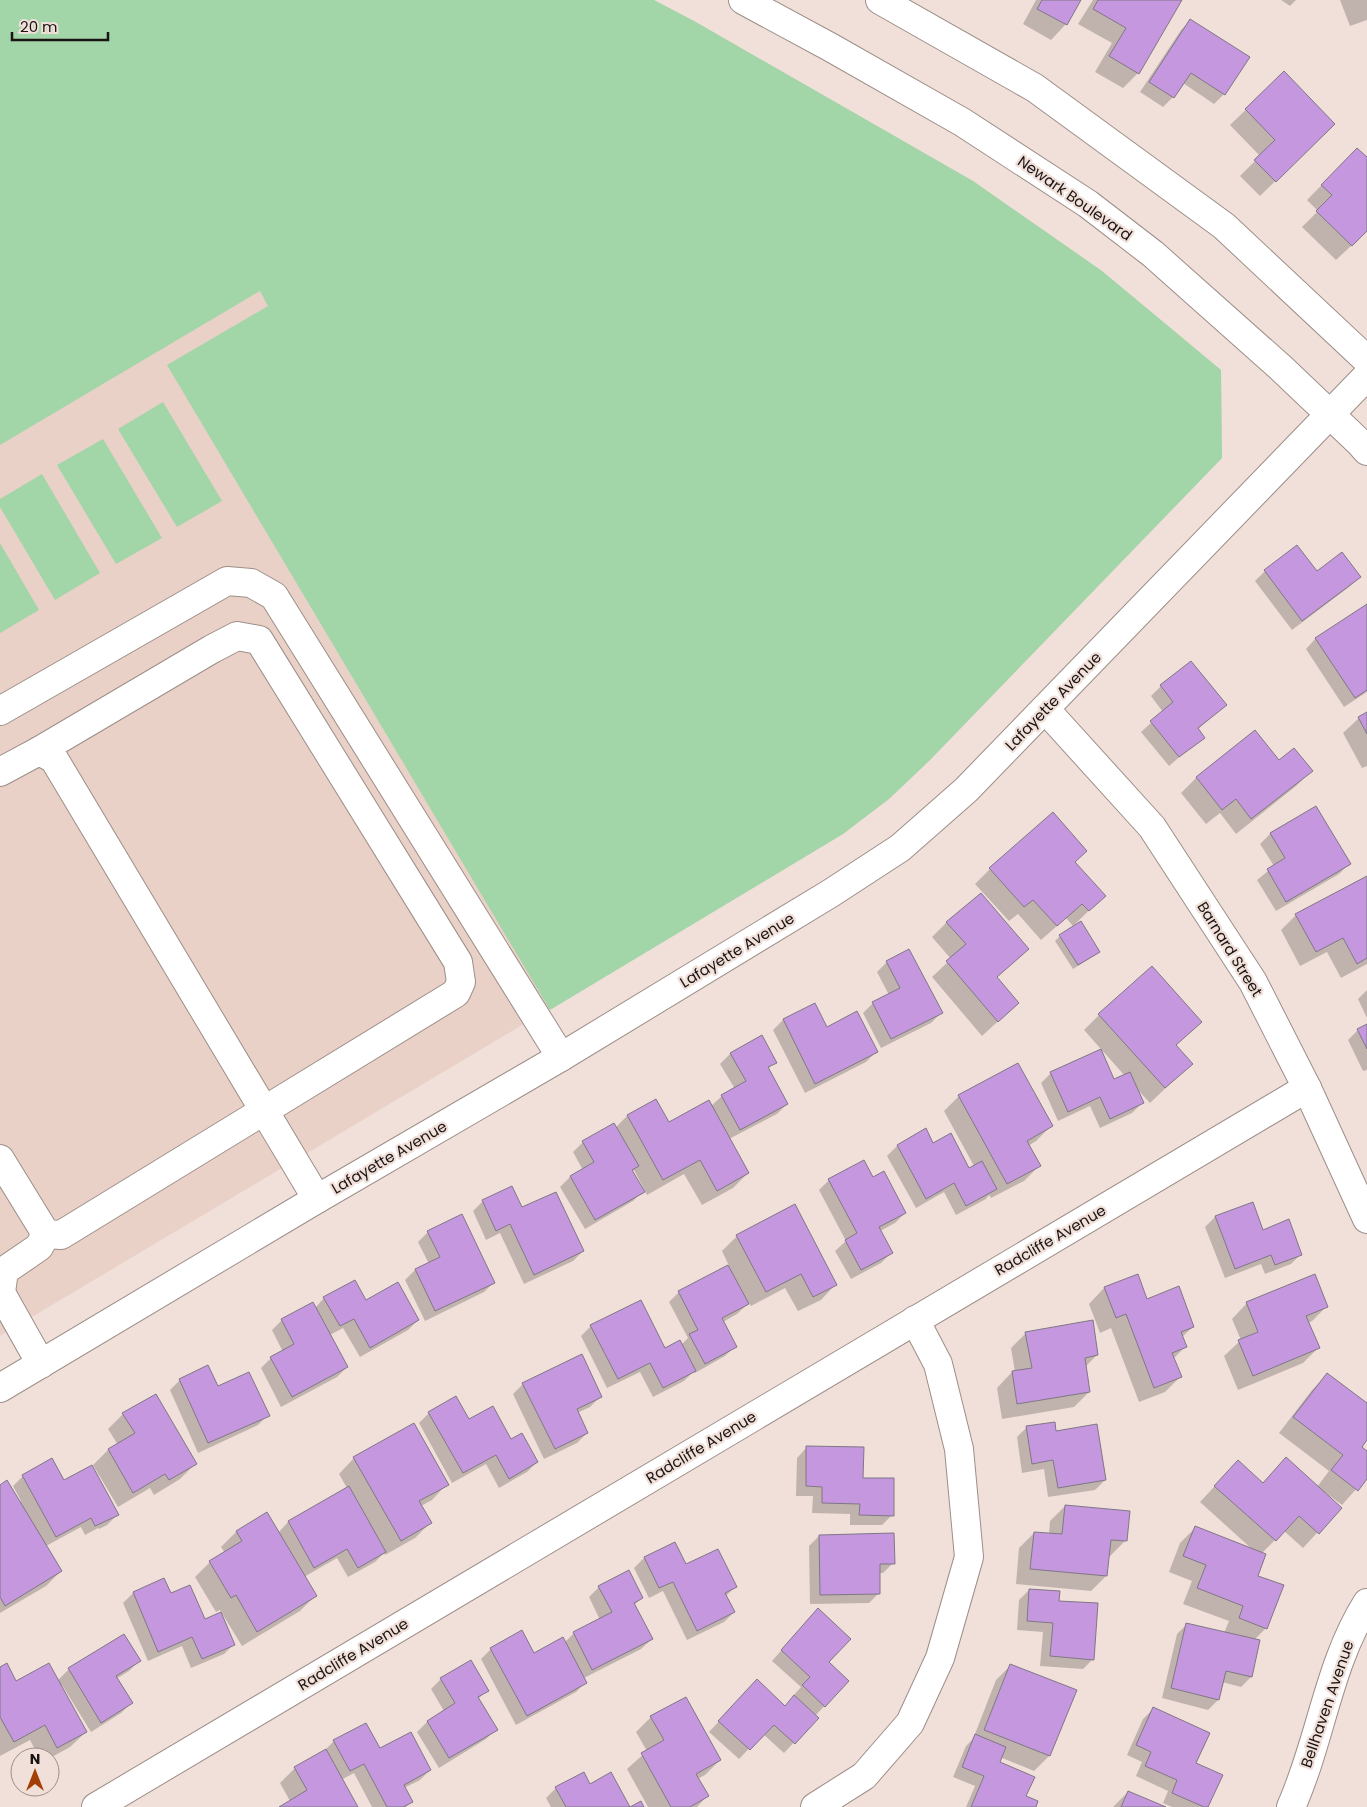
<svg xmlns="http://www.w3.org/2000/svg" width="1367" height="1807" font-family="Poppins,sans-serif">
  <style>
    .built { fill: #e9d1c7 }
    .green { fill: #a2d5a7 }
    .shadow { fill: #0003 }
    .building { fill: #c597de; stroke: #7f7784 }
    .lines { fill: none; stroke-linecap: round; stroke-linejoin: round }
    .minor-casing { stroke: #9d8e88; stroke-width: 30 }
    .major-casing { stroke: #9d8e88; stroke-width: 30 }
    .minor { stroke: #fff; stroke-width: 28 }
    .major { stroke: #fff; stroke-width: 28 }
    .labels { text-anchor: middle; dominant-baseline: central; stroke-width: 4.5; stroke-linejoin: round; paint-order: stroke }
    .street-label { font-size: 15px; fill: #1a1412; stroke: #f1e0da }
  </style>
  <rect width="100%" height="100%" fill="#f1e0da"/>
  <path class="built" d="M0 0H654L694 21 973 181 1102 271 1221 370 1222 458 929 761 889 799 843 834 0 1336Z"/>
  <g class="green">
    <path d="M0 0H654L694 21 973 181 1102 271 1221 370 1222 458 929 761 889 799 843 834 550 1010 167 365 268 306 260 291 0 445Z"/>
    <path d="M163 402 222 501 177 527 118 429Z"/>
    <path d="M103 439 162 538 116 564 57 465Z"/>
    <path d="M42 474 100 573 55 600 0 507V499Z"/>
    <path d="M0 543 39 610 0 633Z"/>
  </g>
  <g class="shadow">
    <path d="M1036 0H1080L1066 24 1051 40 1023 24Z"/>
    <path d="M1093 0H1181L1138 73 1123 88 1095 72 1112 43 1078 24Z"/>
    <path d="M1281 0H1296L1290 6Z"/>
    <path d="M1340 0H1367V20L1350 26Z"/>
    <path d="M1191 20 1224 94 1214 104 1183 83 1173 97 1163 107 1140 92 1181 30Z"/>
    <path d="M1284 73 1334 124 1260 196 1240 176 1260 156 1230 125Z"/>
    <path d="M1357 149 1367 159V231L1336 260 1302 227 1318 211 1307 200Z"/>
    <path d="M1297 547 1317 573 1359 577 1349 587 1292 630 1255 581 1265 571Z"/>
    <path d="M1367 605V692L1344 707 1306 649 1316 638Z"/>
    <path d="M1191 662 1225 705 1197 730 1203 737 1169 766 1141 732 1163 712 1151 696 1161 686Z"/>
    <path d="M1367 713V766L1362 768 1343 733 1359 718Z"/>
    <path d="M1278 762 1311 771 1296 786 1236 834 1220 813 1206 824 1181 793 1196 778Z"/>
    <path d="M1316 808 1349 864 1339 874 1276 911 1257 880 1274 866 1260 844 1270 834Z"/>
    <path d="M1074 862 1104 896 1073 926 1066 918 1041 940 1018 914 1009 921 975 884 990 869Z"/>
    <path d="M1367 877V964L1341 978 1327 952 1300 966 1281 930 1296 915Z"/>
    <path d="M947 922 1027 949 996 978 1018 1003 982 1036 932 977 951 959 932 937Z"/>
    <path d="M1060 936 1098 952 1094 956 1073 969 1055 941Z"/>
    <path d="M887 962 941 1013 931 1023 881 1048 863 1013 873 1003 889 995 877 972Z"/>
    <path d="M1367 990V1018L1358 999Z"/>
    <path d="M814 1005 826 1029 876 1052 866 1062 805 1093 773 1030 783 1020Z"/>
    <path d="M1099 1015 1175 1045 1191 1064 1150 1103 1135 1087 1142 1103 1132 1113 1100 1128 1090 1106 1058 1121 1041 1083 1051 1073 1114 1081 1125 1076 1084 1030Z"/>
    <path d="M1367 1026V1070L1363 1071 1348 1040 1358 1030Z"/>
    <path d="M730 1054 775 1062 768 1069 787 1104 777 1114 729 1139 748 1173 733 1188 702 1205 684 1174 647 1195 634 1170 631 1172 643 1191 633 1201 585 1229 560 1187 570 1177 583 1170 573 1152 583 1142 615 1128 627 1116 668 1124 711 1106 722 1096 735 1089 720 1064Z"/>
    <path d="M959 1096 1051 1126 1036 1141 1028 1146 1039 1166 1024 1181 991 1198 989 1195 986 1199 956 1215 944 1192 916 1208 887 1156 897 1146 933 1145 969 1169 974 1166 944 1111Z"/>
    <path d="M873 1179 905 1213 895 1223 880 1231 891 1253 881 1263 851 1279 835 1251 846 1241 819 1190 829 1180Z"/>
    <path d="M483 1201 521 1209 583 1251 573 1261 524 1284 500 1233 486 1240 473 1211Z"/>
    <path d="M1252 1203 1263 1231 1301 1254 1291 1264 1265 1274 1261 1264 1225 1278 1205 1227 1215 1217Z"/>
    <path d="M428 1232 494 1282 484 1292 425 1321 405 1280 415 1270 429 1264 418 1242Z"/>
    <path d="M737 1236 836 1284 821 1300 798 1311 785 1288 751 1306 749 1303 737 1314 723 1322 735 1346 725 1356 695 1373 694 1371 684 1381 653 1397 640 1372 607 1388 581 1336 591 1326 665 1349 681 1345 688 1338 669 1302 679 1292 729 1266 722 1251Z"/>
    <path d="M1137 1276 1146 1300 1193 1327 1182 1337 1186 1346 1173 1359 1180 1377 1165 1392 1139 1402 1111 1328 1100 1333 1089 1304 1104 1288Z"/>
    <path d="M324 1298 365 1302 418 1320 408 1330 360 1357 343 1328 330 1335 347 1367 337 1377 281 1407 261 1368 271 1358 283 1352 272 1330 282 1320 315 1308Z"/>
    <path d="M1247 1303 1327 1306 1312 1321 1308 1323 1318 1348 1303 1363 1238 1390 1224 1356 1241 1340 1232 1319Z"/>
    <path d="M1026 1333 1097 1355 1085 1367 1089 1392 1074 1407 1002 1419 997 1388 1012 1372H1015L1011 1348Z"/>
    <path d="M1327 1375 1367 1405V1438L1360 1447 1367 1453V1477L1342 1505 1326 1493 1325 1494 1340 1508 1303 1548 1284 1531 1262 1553 1256 1576 1266 1628 1254 1640 1251 1677 1241 1687 1222 1682 1218 1700 1208 1710 1162 1698 1177 1634 1187 1624 1224 1633 1229 1621 1183 1604 1192 1581 1169 1572 1180 1543 1195 1528 1253 1550 1200 1502 1238 1461 1262 1484 1271 1474 1317 1487 1329 1471 1279 1433 1312 1390Z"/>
    <path d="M180 1380 217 1388 268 1415 258 1425 198 1453 170 1390Z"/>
    <path d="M523 1384 600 1397 590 1407 577 1413 587 1433 577 1443 544 1459 513 1394Z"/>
    <path d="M429 1413 510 1440 537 1462 527 1472 499 1488 486 1464 452 1483 419 1423Z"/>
    <path d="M123 1414 195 1464 180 1479 154 1495 150 1488 118 1507 93 1465 108 1450 118 1445 108 1429Z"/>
    <path d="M1027 1427 1055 1432 1105 1480 1095 1490 1048 1497 1044 1469 1022 1473 1017 1437Z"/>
    <path d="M807 1447 862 1479 892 1515 882 1525H850V1514L812 1513 813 1496H796L797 1458Z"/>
    <path d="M354 1458 447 1484 432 1500 421 1506 430 1523 415 1538 385 1555 384 1553 375 1562 348 1577 337 1558 304 1577 315 1596 300 1611 242 1646 220 1610 216 1612 195 1577 210 1562 225 1553 221 1547 236 1532 278 1533 288 1522 347 1488 339 1474Z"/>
    <path d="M23 1476 63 1482 117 1515 107 1525 99 1529 98 1528 85 1535 81 1527 46 1546 61 1571 46 1586 0 1613V1486L19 1503 21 1501 13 1486Z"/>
    <path d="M1065 1506 1125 1541 1110 1556H1108L1106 1576 1091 1591 1016 1584 1019 1548 1034 1533 1049 1534 1050 1521Z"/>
    <path d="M819 1536 893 1563 883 1573H878L879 1593 869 1603 810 1604 809 1546Z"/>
    <path d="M675 1544 686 1566 735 1587 726 1596 734 1612 724 1622 687 1640 663 1591 649 1598 634 1568 644 1558Z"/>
    <path d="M164 1580 170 1594 234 1644 224 1654 191 1668 182 1646 148 1661 123 1603 133 1593Z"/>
    <path d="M599 1587 642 1598 634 1605 652 1639 641 1649 584 1678 586 1682 576 1692 516 1725 481 1659 491 1649 533 1654 564 1643 574 1633 600 1620 589 1597Z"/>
    <path d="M1029 1590 1093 1659 1083 1669 1040 1666 1043 1632 1017 1630 1019 1600Z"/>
    <path d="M808 1620 828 1662 848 1681 815 1716 817 1718 784 1753 763 1734 739 1759 709 1732 747 1691 785 1707 794 1697 793 1696 801 1687 772 1661Z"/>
    <path d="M139 1661 129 1671 116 1679 131 1703 121 1713 91 1732 62 1685 60 1686 86 1732 70 1747 50 1758 39 1757 30 1740 0 1756V1668L16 1683 57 1681 69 1669Z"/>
    <path d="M1011 1665 1049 1756 1034 1771 1000 1757 998 1763 1024 1797 1034 1807H966L975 1786 953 1777 966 1746 973 1739 996 1680Z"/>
    <path d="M441 1679 487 1690 478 1699 496 1729 486 1739 439 1768 417 1732 427 1722 444 1711 431 1689Z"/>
    <path d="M1153 1709 1195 1763 1207 1807H1172L1163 1803 1168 1791 1136 1776 1142 1762 1127 1755 1143 1719Z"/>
    <path d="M651 1717 720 1760 705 1775 697 1779 707 1796 697 1807H648L627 1769 647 1751 636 1732Z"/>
    <path d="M334 1741 380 1750 430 1770 420 1780 404 1788 411 1802 406 1807H372L354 1773 341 1780 356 1807H279L290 1801 280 1783 295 1768 324 1751Z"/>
    <path d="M590 1786 628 1807H551L546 1798 556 1788Z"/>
    <path d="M1128 1792 1163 1807H1113Z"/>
  </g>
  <g class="building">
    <path d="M1042 0H1081L1067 25 1037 9Z"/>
    <path d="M1098 0H1182L1139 74 1109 56 1126 28 1093 9Z"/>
    <path d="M1190 19 1250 57 1225 95 1191 73 1174 98 1149 82Z"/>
    <path d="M1284 71 1335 124 1276 182 1254 160 1275 140 1245 109Z"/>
    <path d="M1357 148 1367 157V231L1352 246 1316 211 1332 195 1321 185Z"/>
    <path d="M1297 545 1317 571 1342 552 1361 577 1302 621 1264 570Z"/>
    <path d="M1367 604V690L1355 698 1315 638Z"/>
    <path d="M1191 661 1227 705 1198 728 1205 738 1179 757 1150 721 1173 702 1160 685Z"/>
    <path d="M1367 712V734L1358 717Z"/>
    <path d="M1255 730 1279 760 1294 748 1313 771 1251 819 1236 799 1222 810 1196 777Z"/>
    <path d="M1316 806 1351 864 1286 902 1267 869 1285 858 1270 833Z"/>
    <path d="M1053 812 1087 851 1075 862 1106 896 1089 911 1082 904 1057 926 1033 900 1024 907 989 868Z"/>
    <path d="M1367 876V958L1357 964 1343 938 1316 952 1295 914Z"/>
    <path d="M981 893 1029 949 997 977 1019 1003 998 1022 946 961 966 944 946 922Z"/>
    <path d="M1081 921 1100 952 1078 965 1059 935Z"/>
    <path d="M909 949 943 1013 891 1039 872 1002 900 988 886 961Z"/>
    <path d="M1152 966 1202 1022 1176 1045 1193 1064 1165 1088 1098 1014Z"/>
    <path d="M815 1003 827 1027 857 1011 878 1052 815 1084 783 1019Z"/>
    <path d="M1367 1024V1049L1357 1029Z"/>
    <path d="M762 1035 777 1063 768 1067 788 1104 740 1130 721 1095 746 1081 730 1053Z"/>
    <path d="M1101 1049 1114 1079 1130 1072 1144 1103 1110 1119 1100 1097 1068 1112 1050 1072Z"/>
    <path d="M1018 1063 1053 1126 1027 1141 1041 1166 1007 1184 958 1095Z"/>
    <path d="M656 1099 669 1122 709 1100 749 1173 717 1191 700 1160 663 1180 627 1115Z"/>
    <path d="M614 1123 639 1166 632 1170 645 1192 595 1220 570 1176 594 1162 582 1141Z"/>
    <path d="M926 1128 933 1143 951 1133 969 1168 982 1161 997 1189 966 1206 954 1183 926 1199 897 1145Z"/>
    <path d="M864 1160 873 1177 884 1171 906 1213 879 1227 893 1253 861 1270 845 1240 857 1233 828 1179Z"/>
    <path d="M512 1186 522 1207 556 1192 584 1251 534 1275 510 1224 496 1231 482 1200Z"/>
    <path d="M1253 1202 1263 1230 1289 1219 1302 1255 1275 1265 1271 1255 1235 1269 1215 1216Z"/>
    <path d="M795 1204 837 1285 813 1297 801 1274 766 1292 736 1235Z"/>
    <path d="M462 1214 495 1283 435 1311 415 1269 440 1257 427 1231Z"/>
    <path d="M728 1265 749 1304 722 1318 737 1347 705 1364 689 1334 698 1330 678 1291Z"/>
    <path d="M1138 1274 1147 1299 1179 1286 1194 1327 1181 1332 1187 1347 1172 1353 1182 1377 1154 1388 1126 1314 1116 1318 1104 1287Z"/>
    <path d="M1315 1274 1328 1307 1306 1316 1320 1348 1253 1376 1238 1340 1258 1332 1246 1302Z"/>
    <path d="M355 1280 366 1300 398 1282 419 1320 370 1348 354 1319 340 1326 323 1297Z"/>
    <path d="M641 1300 665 1348 680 1340 696 1371 663 1388 650 1363 618 1379 590 1325Z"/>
    <path d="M313 1302 348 1367 292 1397 270 1357 294 1344 281 1319Z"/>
    <path d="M1093 1320 1098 1355 1085 1358 1090 1392 1017 1404 1012 1371 1032 1368 1025 1332Z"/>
    <path d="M582 1354 602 1397 577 1409 588 1433 555 1449 522 1383Z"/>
    <path d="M208 1365 218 1386 249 1372 270 1416 208 1443 179 1379Z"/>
    <path d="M1327 1373 1367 1403V1440L1362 1447 1367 1451V1479L1358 1491 1331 1470 1343 1455 1293 1417Z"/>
    <path d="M156 1394 197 1464 169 1480 165 1474 133 1493 108 1449 135 1433 122 1413Z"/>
    <path d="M456 1396 469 1419 493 1406 511 1439 522 1433 538 1462 509 1479 496 1455 463 1473 428 1412Z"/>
    <path d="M1055 1422 1056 1431 1097 1424 1106 1480 1058 1488 1053 1460 1032 1464 1026 1426Z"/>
    <path d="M414 1423 449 1485 419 1501 432 1523 401 1541 353 1457Z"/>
    <path d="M806 1446 864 1447 863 1478H894V1516L859 1515 860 1504 822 1503V1487L806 1486Z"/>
    <path d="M1286 1457 1342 1508 1319 1534 1299 1516 1276 1541 1214 1486 1238 1460 1263 1483Z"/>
    <path d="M52 1458 64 1480 92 1465 119 1515 95 1526 91 1518 56 1537 22 1475Z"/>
    <path d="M7 1480 62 1571 5 1606 0 1597V1485Z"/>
    <path d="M349 1486 386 1552 358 1568 347 1549 314 1568 288 1521Z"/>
    <path d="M1065 1505 1130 1511 1127 1541 1111 1540 1107 1576 1030 1569 1034 1532 1062 1534Z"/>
    <path d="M267 1512 317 1596 257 1632 236 1595 231 1598 209 1561 242 1541 236 1531Z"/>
    <path d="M1195 1526 1266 1554 1258 1576 1284 1585 1267 1629 1239 1618 1243 1606 1197 1588 1206 1565 1183 1556Z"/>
    <path d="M894 1533 895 1564H880V1594L820 1595 819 1535Z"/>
    <path d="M675 1542 686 1564 718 1549 737 1587 725 1593 735 1612 697 1631 673 1582 659 1588 644 1557Z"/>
    <path d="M629 1570 643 1598 634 1603 653 1639 592 1670 573 1632 612 1612 598 1586Z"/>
    <path d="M164 1578 171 1593 190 1585 205 1619 221 1612 235 1645 202 1659 192 1637 158 1652 133 1592Z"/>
    <path d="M1029 1589 1060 1591 1059 1601 1098 1603 1094 1660 1050 1656 1053 1623 1027 1621Z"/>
    <path d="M818 1608 851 1639 829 1662 849 1681 825 1707 802 1685 810 1677 781 1650Z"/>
    <path d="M1186 1623 1260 1640 1252 1677 1226 1671 1219 1700 1171 1688Z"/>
    <path d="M522 1630 534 1653 563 1637 587 1683 527 1716 490 1648Z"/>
    <path d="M124 1634 141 1661 116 1676 133 1703 101 1723 68 1668Z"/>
    <path d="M471 1660 489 1691 478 1697 498 1730 449 1758 427 1721 455 1703 440 1678Z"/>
    <path d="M7 1663 16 1681 49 1663 87 1732 57 1748 45 1725 14 1742 0 1717V1667Z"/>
    <path d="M1010 1664 1077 1690 1050 1756 984 1730Z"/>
    <path d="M757 1679 785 1706 794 1695 819 1718 795 1744 774 1725 750 1750 718 1721Z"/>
    <path d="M686 1697 721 1760 696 1774 709 1796 690 1807H671L641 1753 664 1740 650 1716Z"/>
    <path d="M1153 1707 1210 1733 1196 1763 1223 1775 1208 1807H1204L1172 1793 1177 1780 1145 1766 1151 1752 1136 1745Z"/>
    <path d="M366 1723 380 1748 411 1732 431 1770 404 1785 413 1802 403 1807H387L364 1764 350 1771 333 1740Z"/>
    <path d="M975 1734 1006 1747 1000 1762 1035 1777 1026 1796 1038 1801 1036 1807H971L984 1776 962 1767Z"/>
    <path d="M326 1749 358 1807H279L307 1790 294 1767Z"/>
    <path d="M584 1772 590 1784 611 1772 630 1807 641 1801 644 1807H566L555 1787Z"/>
    <path d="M1128 1791 1166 1807H1121Z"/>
  </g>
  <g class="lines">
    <defs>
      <g id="minor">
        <path d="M1045 709 1152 827 1253 982 1307 1088 1367 1219"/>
        <path d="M0 711 227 581 251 583 274 596 561 1057"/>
        <path d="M0 772 39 751 54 759 317 1199"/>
        <path d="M0 1159 46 1234 61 1235 456 993 461 982 458 962 259 640 237 636 212 649 39 751"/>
        <path d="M0 1291 41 1364"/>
        <path d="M1 1292 4 1271 39 1247 46 1234"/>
        <path d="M0 1388 317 1199 561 1057 831 893 900 848 966 790 1367 376"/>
        <path d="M96 1807 1307 1088"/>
        <path d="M815 1807 864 1776 910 1723 940 1658 969 1557 959 1449 938 1364 915 1320"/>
        <path d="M1291 1807C1321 1740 1328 1665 1367 1603"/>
      </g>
      <g id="major">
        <path d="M743 0 830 47 962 122 1088 204 1153 254 1280 367 1359 442 1367 451"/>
        <path d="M880 0 1035 88 1224 226 1367 360"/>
      </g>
    </defs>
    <use href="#minor" class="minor-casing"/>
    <use href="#major" class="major-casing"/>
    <use href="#minor" class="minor"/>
    <use href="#major" class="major"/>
  </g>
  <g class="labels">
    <g class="street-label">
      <text transform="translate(1075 198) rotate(35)">Newark Boulevard</text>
      <text transform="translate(1053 701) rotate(-46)">Lafayette Avenue</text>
      <text transform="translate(1230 949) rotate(58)">Barnard Street</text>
      <text transform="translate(737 950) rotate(-31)">Lafayette Avenue</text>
      <text transform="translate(389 1157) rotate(-30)">Lafayette Avenue</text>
      <text transform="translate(1050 1240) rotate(-30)">Radcliffe Avenue</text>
      <text transform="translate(701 1447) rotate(-31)">Radcliffe Avenue</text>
      <text transform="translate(353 1654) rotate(-31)">Radcliffe Avenue</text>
      <text transform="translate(1327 1704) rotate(-71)">Bellhaven Avenue</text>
    </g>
  </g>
  <g transform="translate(35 1772)"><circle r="24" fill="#f1e0da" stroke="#9b8e8a"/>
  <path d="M0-4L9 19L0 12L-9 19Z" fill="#a33f06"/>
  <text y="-8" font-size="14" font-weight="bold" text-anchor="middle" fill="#1a1412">N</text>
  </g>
  <path d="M12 32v8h96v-8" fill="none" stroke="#1a1412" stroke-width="2.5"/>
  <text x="20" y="32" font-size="15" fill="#1a1412" stroke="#f1e0da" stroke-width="4" paint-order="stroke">20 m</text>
</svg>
